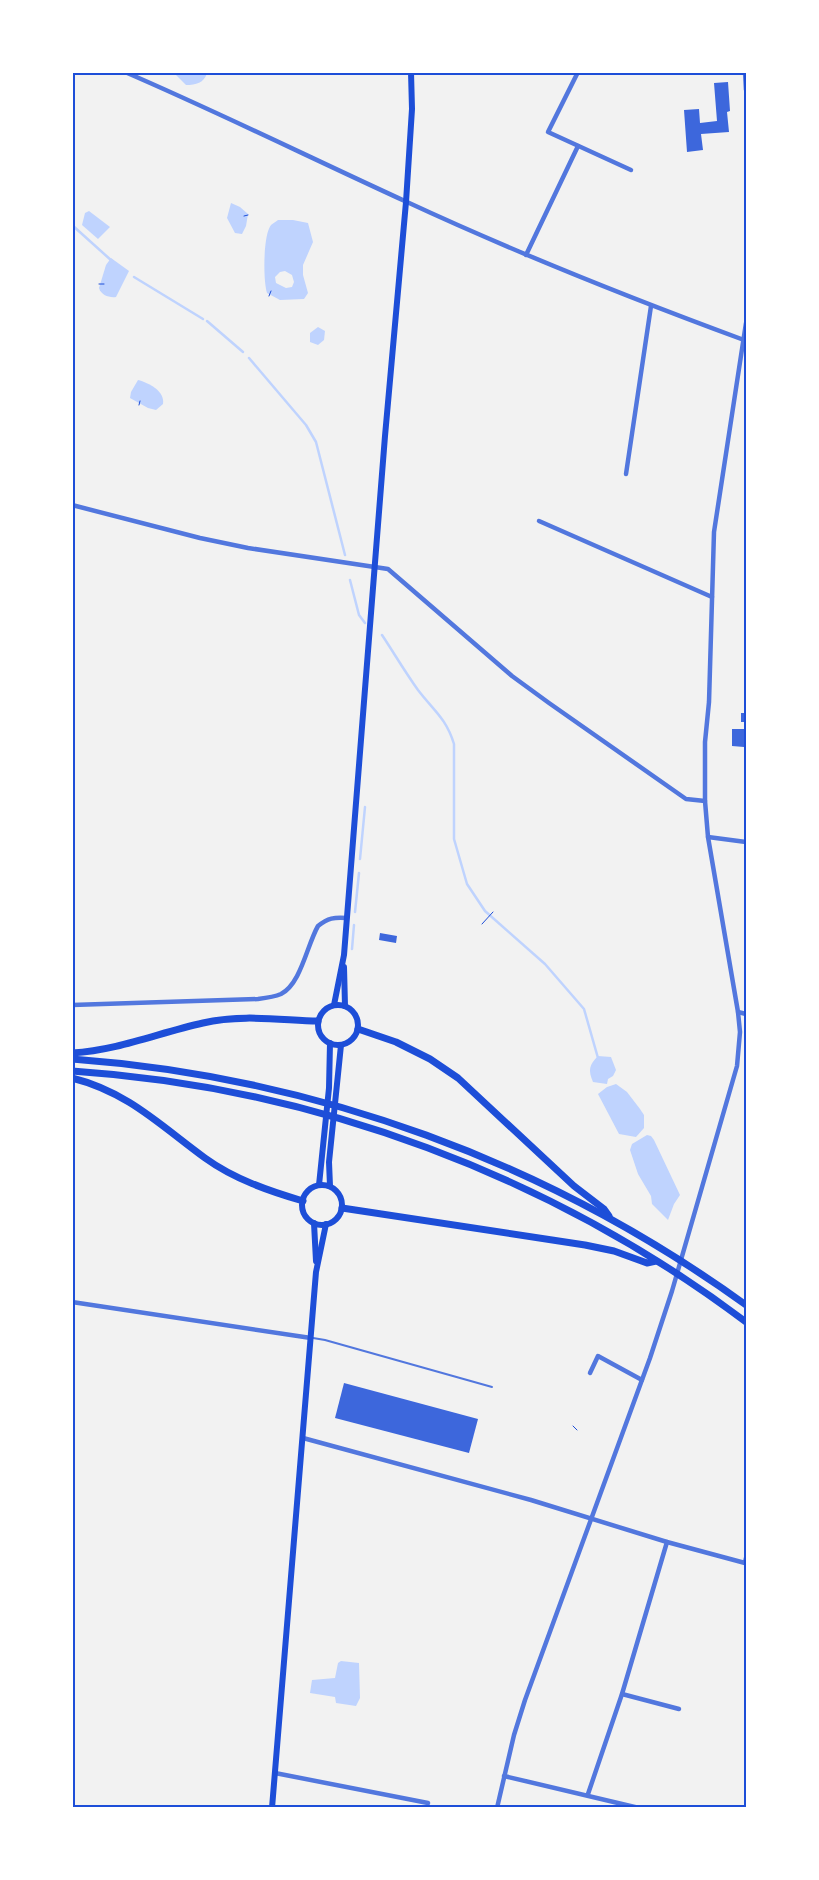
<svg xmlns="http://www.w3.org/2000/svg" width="819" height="1880" font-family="'Fira Sans Condensed',sans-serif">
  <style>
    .water { fill: #bfd3fe; fill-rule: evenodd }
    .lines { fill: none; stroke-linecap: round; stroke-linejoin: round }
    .stream { stroke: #bfd3fe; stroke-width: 2.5 }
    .building { fill: #3d67dc }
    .path { stroke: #1d4ed8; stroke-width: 1 }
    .service { stroke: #5277de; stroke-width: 2 }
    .minor { stroke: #5277de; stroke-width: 4.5 }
    .secondary { stroke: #1d4ed8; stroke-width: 6 }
    .primary { stroke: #1d4ed8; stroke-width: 7 }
    .neatline { fill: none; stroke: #1d4ed8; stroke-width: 2 }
  </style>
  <rect width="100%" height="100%" fill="#f2f2f2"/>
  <g class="water">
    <path d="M174 73H207C204 83 196 85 186 85Z"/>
    <path d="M231 203 240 207 248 214 246 226 242 234 235 233 227 218Z"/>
    <path d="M89 211 110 227 98 239 82 225 85 213Z"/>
    <path d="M278 220H293L308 223 313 242 303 265V275L308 293 304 299 280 300 267 293C263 280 263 235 271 225 273 223 276 222 278 220ZM285 271 292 275 294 282 292 287 286 288 276 283 275 277 280 272Z"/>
    <path d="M111 258 129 271 116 297C109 298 101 295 99 288L106 265Z"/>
    <path d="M318 327 325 331 324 340 318 345 310 342V333Z"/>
    <path d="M138 380C149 383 165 391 163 404L156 410 148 408 130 398 131 392Z"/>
    <path d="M598 1056 611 1057 616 1070 613 1076 608 1079 607 1084 593 1082C588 1070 589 1065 598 1056Z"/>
    <path d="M616 1084 627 1092 640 1109 644 1115V1128L636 1137 619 1134 598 1094 607 1087Z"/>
    <path d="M647 1135 651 1136 654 1140 680 1195 674 1204 668 1220 652 1204 651 1196 638 1174 630 1150 632 1144Z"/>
    <path d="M341 1661 359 1663 360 1698 356 1706 336 1703 335 1697 310 1693 312 1680 335 1678 338 1663Z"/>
  </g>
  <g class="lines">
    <g class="stream">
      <path d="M72 225 112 261"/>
      <path d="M134 277 203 319"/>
      <path d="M207 321 243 352"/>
      <path d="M249 358 306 425 316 442 345 555"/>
      <path d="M350 580 359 615 365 623"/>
      <path d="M382 635C394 653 405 672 418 690 434 711 446 718 454 744V839L467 884 485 911 545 964 584 1009 598 1058"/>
      <path d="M360 859 365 807"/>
      <path d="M355 912 359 873"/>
      <path d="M352 949 354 925"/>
    </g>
  </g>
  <g class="building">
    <path d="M728 82 730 111 727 112 729 132 701 134 703 150 687 152 684 110 699 109 700 123 717 121 714 83Z"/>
    <rect x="741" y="713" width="5" height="9"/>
    <path d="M732 729H744V732H746L744 747 732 746Z"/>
    <path d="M380 933 397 936 396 943 379 940Z"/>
    <path d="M344 1383 478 1419 469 1453 335 1418Z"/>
  </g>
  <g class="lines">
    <g class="path">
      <path d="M244 216 248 215"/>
      <path d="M99 284H104"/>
      <path d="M269 296 271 291"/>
      <path d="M139 405 140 401"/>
      <path d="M482 924 493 912"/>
      <path d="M573 1426 577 1430"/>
    </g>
    <path class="service" d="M313 1338 325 1340 492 1387"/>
    <g class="minor">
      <path d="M125 72C220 113 313 159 407 202 517 253 630 298 744 340"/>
      <path d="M578 72 548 132 631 170"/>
      <path d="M745 72 746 90"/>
      <path d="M526 255 578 146"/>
      <path d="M626 474 651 306"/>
      <path d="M72 505 200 538 248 548 388 569 512 676 549 703 686 799 705 801"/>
      <path d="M539 521 712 597"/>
      <path d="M708 837 746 842"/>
      <path d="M72 1005 258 999C266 998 274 997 281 994 301 984 307 945 318 926 328 918 334 917 347 918"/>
      <path d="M738 1012 746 1014"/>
      <path d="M72 1302 311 1338"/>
      <path d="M590 1373 598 1356 642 1380"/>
      <path d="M303 1438 531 1500 667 1542 745 1563 746 1558"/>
      <path d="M622 1694 679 1709"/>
      <path d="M275 1773 428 1803"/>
      <path d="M504 1776 639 1808"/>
      <path d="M588 1794 622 1694 667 1542"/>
      <path d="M497 1808 514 1735 525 1700 650 1358 672 1291 737 1066 740 1032 738 1012 708 837 705 801V742L709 702 714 532 746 323"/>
    </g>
    <g class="secondary">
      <path d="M344 967 345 1006"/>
      <circle cx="338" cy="1025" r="20"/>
      <path d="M334 1005 344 955 385 436 406 202 412 109 411 72"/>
      <path d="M319 1185 329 1088 330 1043"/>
      <circle cx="322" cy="1205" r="20"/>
      <path d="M330 1186 329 1162 341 1045"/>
      <path d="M314 1223 316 1261"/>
      <path d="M272 1808 316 1272 326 1224"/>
    </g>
    <g class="primary">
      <path d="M358 1029 396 1042 430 1059 458 1078 574 1186 604 1209 609 1216"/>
      <path d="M72 1053C119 1050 158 1033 203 1023 241 1014 280 1020 318 1021"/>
      <path d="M72 1059C316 1077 548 1162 746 1305"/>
      <path d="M72 1071C315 1087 552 1176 746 1322"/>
      <path d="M72 1078C128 1092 161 1126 205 1158 234 1179 269 1191 303 1201"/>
      <path d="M342 1208 585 1245 614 1251 647 1263 656 1261"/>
    </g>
  </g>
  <rect width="819" height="1880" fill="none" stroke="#ffffff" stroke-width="148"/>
  <rect x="74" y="74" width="671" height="1732" class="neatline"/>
</svg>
